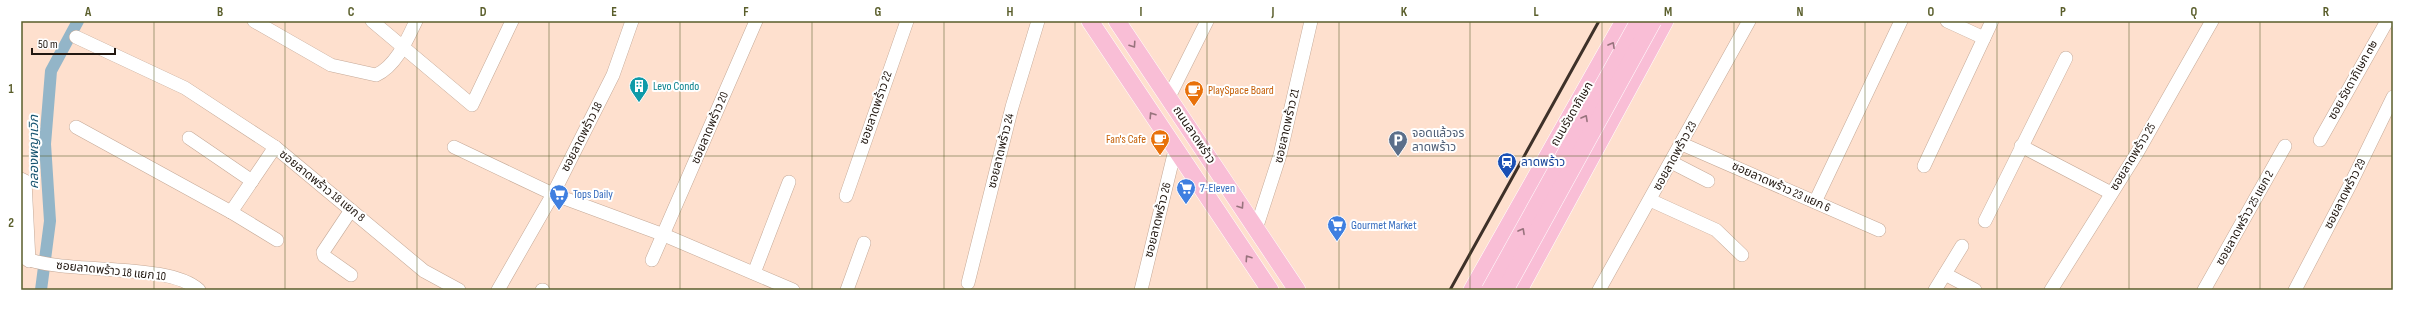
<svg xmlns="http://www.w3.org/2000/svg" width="2414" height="311" font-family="'Sofia Sans Condensed','Noto Sans Thai',sans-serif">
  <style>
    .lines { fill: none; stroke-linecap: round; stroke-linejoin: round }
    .canal { stroke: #93b5c8; stroke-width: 12 }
    .minor-casing { stroke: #c5a997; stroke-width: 14 }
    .major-casing { stroke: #fff; stroke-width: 18 }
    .minor { stroke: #fff; stroke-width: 13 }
    .major { stroke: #f9bed6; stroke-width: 17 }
    .rail { stroke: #3e3129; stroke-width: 3 }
    .major-bridge-casing { stroke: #fff; stroke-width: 18; stroke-linecap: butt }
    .major-bridge { stroke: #f9bed6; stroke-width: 17 }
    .oneway { stroke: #98737d }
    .grid { fill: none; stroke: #5a5e2b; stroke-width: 1; stroke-opacity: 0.55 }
    .labels { text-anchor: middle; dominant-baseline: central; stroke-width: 4; stroke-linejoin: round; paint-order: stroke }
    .street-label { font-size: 12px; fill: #221811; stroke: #fff }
    .culture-label { font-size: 12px; fill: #0d838f; stroke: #fff; text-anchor: start }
    .food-label { font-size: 12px; fill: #c56008; stroke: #fff; text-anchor: start }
    .service-label { font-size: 12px; fill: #4e5e75; stroke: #fff; text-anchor: start }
    .transit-label { font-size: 12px; fill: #164399; stroke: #fff; text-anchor: start }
    .shop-label { font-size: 12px; fill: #366cbe; stroke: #fff; text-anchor: start }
    .water-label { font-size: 13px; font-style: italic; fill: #16536f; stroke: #fff }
    .neatline { fill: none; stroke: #5a5e2b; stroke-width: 1.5 }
    .grid-label { font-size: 13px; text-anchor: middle; font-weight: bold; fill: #5a5e2b }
  </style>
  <rect width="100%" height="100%" fill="#fee0ce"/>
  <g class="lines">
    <path class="canal" d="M41 290 50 221 45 144 51 71 78 21"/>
    <defs>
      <g id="minor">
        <path d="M254 21 331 65 376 75C396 66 407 40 416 21"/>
        <path d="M372 21 472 105 512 21"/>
        <path d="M1947 21 1984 38"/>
        <path d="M76 37 185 88 275 147"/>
        <path d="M1169 97 1207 21"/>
        <path d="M76 127 231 212 275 147 424 271 459 290"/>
        <path d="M189 138 252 181"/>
        <path d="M2320 140 2387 21"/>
        <path d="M1682 144 1879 230"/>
        <path d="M2021 146 2111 193"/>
        <path d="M454 147 553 194 664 235 793 290"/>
        <path d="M1671 162 1708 181"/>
        <path d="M1924 166 1992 21"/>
        <path d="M21 179 25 181 29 261"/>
        <path d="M846 196 907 21"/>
        <path d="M1650 200 1716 230 1742 255"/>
        <path d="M1815 202 1901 21"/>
        <path d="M231 212 277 240"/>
        <path d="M1985 221 2066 58"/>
        <path d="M1256 229 1280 155 1311 21"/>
        <path d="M21 257C67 276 167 261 199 290"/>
        <path d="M652 260 756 21"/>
        <path d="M754 273 789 182"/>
        <path d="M1945 274 1975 290"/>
        <path d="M351 275 324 256 323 252 351 210"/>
        <path d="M968 283 1012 107 1038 21"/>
        <path d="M498 290 553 194 613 75 632 21"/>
        <path d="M542 290H543"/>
        <path d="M847 290 864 243"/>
        <path d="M1141 290 1175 150"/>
        <path d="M1599 290 1749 21"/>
        <path d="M1935 290 1962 246"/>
        <path d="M2051 290 2137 153 2212 21"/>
        <path d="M2204 290 2285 146"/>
        <path d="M2295 290 2351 183 2393 97"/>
      </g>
      <g id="major">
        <path d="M1090 21 1270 290"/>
        <path d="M1117 21 1297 290"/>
        <path d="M1472 290 1624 21"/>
        <path d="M1519 290 1665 21"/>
      </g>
    </defs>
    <use href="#minor" class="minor-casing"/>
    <use href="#major" class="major-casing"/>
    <use href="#minor" class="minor"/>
    <use href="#major" class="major"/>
    <path class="rail" d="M1450 290 1599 21"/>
    <defs>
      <g id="major-bridge">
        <path d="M1490 290 1639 21"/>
        <path d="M1505 290 1653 21"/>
      </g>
    </defs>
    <use href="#major-bridge" class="major-bridge-casing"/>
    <use href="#major-bridge" class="major-bridge"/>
  </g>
  <defs><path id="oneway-chevron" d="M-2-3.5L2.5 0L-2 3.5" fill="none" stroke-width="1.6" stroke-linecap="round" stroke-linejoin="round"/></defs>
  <g class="oneway">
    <use href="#oneway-chevron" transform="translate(1133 45) rotate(56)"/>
    <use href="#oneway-chevron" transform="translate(1612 45) rotate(-61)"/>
    <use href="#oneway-chevron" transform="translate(1152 115) rotate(-123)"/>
    <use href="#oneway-chevron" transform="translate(1585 118) rotate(-61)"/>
    <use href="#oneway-chevron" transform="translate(1241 206) rotate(56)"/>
    <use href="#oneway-chevron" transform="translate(1522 231) rotate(-61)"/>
    <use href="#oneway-chevron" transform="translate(1248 258) rotate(-124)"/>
  </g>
  <path class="grid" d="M154 21V290M285 21V290M417 21V290M549 21V290M680 21V290M812 21V290M944 21V290M1075 21V290M1207 21V290M1339 21V290M1470 21V290M1602 21V290M1734 21V290M1865 21V290M1997 21V290M2129 21V290M2260 21V290M21 156H2393"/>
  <defs>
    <symbol id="building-pin" viewBox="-11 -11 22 30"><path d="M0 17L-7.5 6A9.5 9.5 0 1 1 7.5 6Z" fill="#0f9aa8" stroke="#fff"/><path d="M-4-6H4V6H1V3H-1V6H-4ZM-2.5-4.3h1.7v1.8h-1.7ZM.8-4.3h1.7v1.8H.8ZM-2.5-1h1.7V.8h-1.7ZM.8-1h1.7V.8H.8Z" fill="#fff"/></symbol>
    <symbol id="cafe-pin" viewBox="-11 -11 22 30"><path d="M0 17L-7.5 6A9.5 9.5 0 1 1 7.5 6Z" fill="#e8710a" stroke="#fff"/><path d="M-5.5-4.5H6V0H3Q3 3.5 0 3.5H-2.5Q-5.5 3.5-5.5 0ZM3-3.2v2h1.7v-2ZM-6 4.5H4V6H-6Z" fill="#fff"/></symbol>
    <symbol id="parking-pin" viewBox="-11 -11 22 30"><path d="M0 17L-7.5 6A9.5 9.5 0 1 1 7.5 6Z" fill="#5c6f8a" stroke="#fff"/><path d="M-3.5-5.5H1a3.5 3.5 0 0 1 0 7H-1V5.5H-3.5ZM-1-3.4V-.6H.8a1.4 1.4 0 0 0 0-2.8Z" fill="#fff"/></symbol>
    <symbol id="station-pin" viewBox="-11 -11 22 30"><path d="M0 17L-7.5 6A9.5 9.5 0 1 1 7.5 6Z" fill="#1a4fb4" stroke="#fff"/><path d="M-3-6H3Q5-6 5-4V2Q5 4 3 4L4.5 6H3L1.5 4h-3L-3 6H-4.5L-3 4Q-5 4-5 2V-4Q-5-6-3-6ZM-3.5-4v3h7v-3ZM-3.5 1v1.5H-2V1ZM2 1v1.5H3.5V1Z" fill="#fff"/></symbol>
    <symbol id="supermarket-pin" viewBox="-11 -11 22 30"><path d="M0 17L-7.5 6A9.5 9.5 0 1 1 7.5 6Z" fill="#3f7fe0" stroke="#fff"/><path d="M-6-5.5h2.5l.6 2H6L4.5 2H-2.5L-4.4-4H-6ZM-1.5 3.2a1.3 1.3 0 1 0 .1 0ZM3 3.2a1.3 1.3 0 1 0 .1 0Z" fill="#fff"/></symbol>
  </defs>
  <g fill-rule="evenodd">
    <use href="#building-pin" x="628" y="75" width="22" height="30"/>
    <use href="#cafe-pin" x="1183" y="79" width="22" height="30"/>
    <use href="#cafe-pin" x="1149" y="128" width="22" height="30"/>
    <use href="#parking-pin" x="1387" y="129" width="22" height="30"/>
    <use href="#station-pin" x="1496" y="151" width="22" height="30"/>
    <use href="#supermarket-pin" x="1175" y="177" width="22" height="30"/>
    <use href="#supermarket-pin" x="548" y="183" width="22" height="30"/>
    <use href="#supermarket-pin" x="1326" y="214" width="22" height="30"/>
  </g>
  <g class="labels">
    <g class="street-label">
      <text transform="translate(2353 80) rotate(-61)">ซอย รัชดาภิเษก ๓๒</text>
      <text transform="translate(876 108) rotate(-71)">ซอยลาดพร้าว 22</text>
      <text transform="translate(1572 114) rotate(-60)">ถนนรัชดาภิเษก</text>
      <text transform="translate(1287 126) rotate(-77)">ซอยลาดพร้าว 21</text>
      <text transform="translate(710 128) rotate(-67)">ซอยลาดพร้าว 20</text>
      <text transform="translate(1194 135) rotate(56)">ถนนลาดพร้าว</text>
      <text transform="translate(582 137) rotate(-63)">ซอยลาดพร้าว 18</text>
      <text transform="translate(1001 151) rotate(-76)">ซอยลาดพร้าว 24</text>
      <text transform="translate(1675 156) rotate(-61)">ซอยลาดพร้าว 23</text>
      <text transform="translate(2133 157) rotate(-59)">ซอยลาดพร้าว 25</text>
      <text transform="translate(322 186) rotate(39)">ซอยลาดพร้าว 18 แยก 8</text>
      <text transform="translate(1781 187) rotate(24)">ซอยลาดพร้าว 23 แยก 6</text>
      <text transform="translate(2345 194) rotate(-63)">ซอยลาดพร้าว 29</text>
      <text transform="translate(2245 218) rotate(-61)">ซอยลาดพร้าว 25 แยก 2</text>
      <text transform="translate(1158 220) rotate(-76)">ซอยลาดพร้าว 26</text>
      <text transform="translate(111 271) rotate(6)">ซอยลาดพร้าว 18 แยก 10</text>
    </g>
    <g class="culture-label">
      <text x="653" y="86">Levo Condo</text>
    </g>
    <g class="food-label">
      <text x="1208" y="90">PlaySpace Board</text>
      <text x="1146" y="139" text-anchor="end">Fan's Cafe</text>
    </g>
    <g class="service-label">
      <text x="1412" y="133">จอดแล้วจร<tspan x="1412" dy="14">ลาดพร้าว</tspan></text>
    </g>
    <g class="transit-label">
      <text x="1521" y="162">ลาดพร้าว</text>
    </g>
    <g class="shop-label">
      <text x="1200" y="188">7-Eleven</text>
      <text x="573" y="194">Tops Daily</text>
      <text x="1351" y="225">Gourmet Market</text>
    </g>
    <g class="water-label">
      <text transform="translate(34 152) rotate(-90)">คลองพญาเวิก</text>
    </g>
  </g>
  <rect width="2414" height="311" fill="none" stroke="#ffffff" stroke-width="44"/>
  <path d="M32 48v6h83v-6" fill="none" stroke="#221811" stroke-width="2"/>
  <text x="38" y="48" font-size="12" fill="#221811" stroke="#ffffff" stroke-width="3" paint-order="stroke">50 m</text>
  <rect x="22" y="22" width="2370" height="267" class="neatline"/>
  <g class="grid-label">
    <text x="88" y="16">A</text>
    <text x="220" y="16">B</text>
    <text x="351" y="16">C</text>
    <text x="483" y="16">D</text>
    <text x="614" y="16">E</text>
    <text x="746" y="16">F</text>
    <text x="878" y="16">G</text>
    <text x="1010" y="16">H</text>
    <text x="1141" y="16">I</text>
    <text x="1273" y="16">J</text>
    <text x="1404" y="16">K</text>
    <text x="1536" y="16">L</text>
    <text x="1668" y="16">M</text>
    <text x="1800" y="16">N</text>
    <text x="1931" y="16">O</text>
    <text x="2063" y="16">P</text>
    <text x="2194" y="16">Q</text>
    <text x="2326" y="16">R</text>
    <text x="11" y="93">1</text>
    <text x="11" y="227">2</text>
  </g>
</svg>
